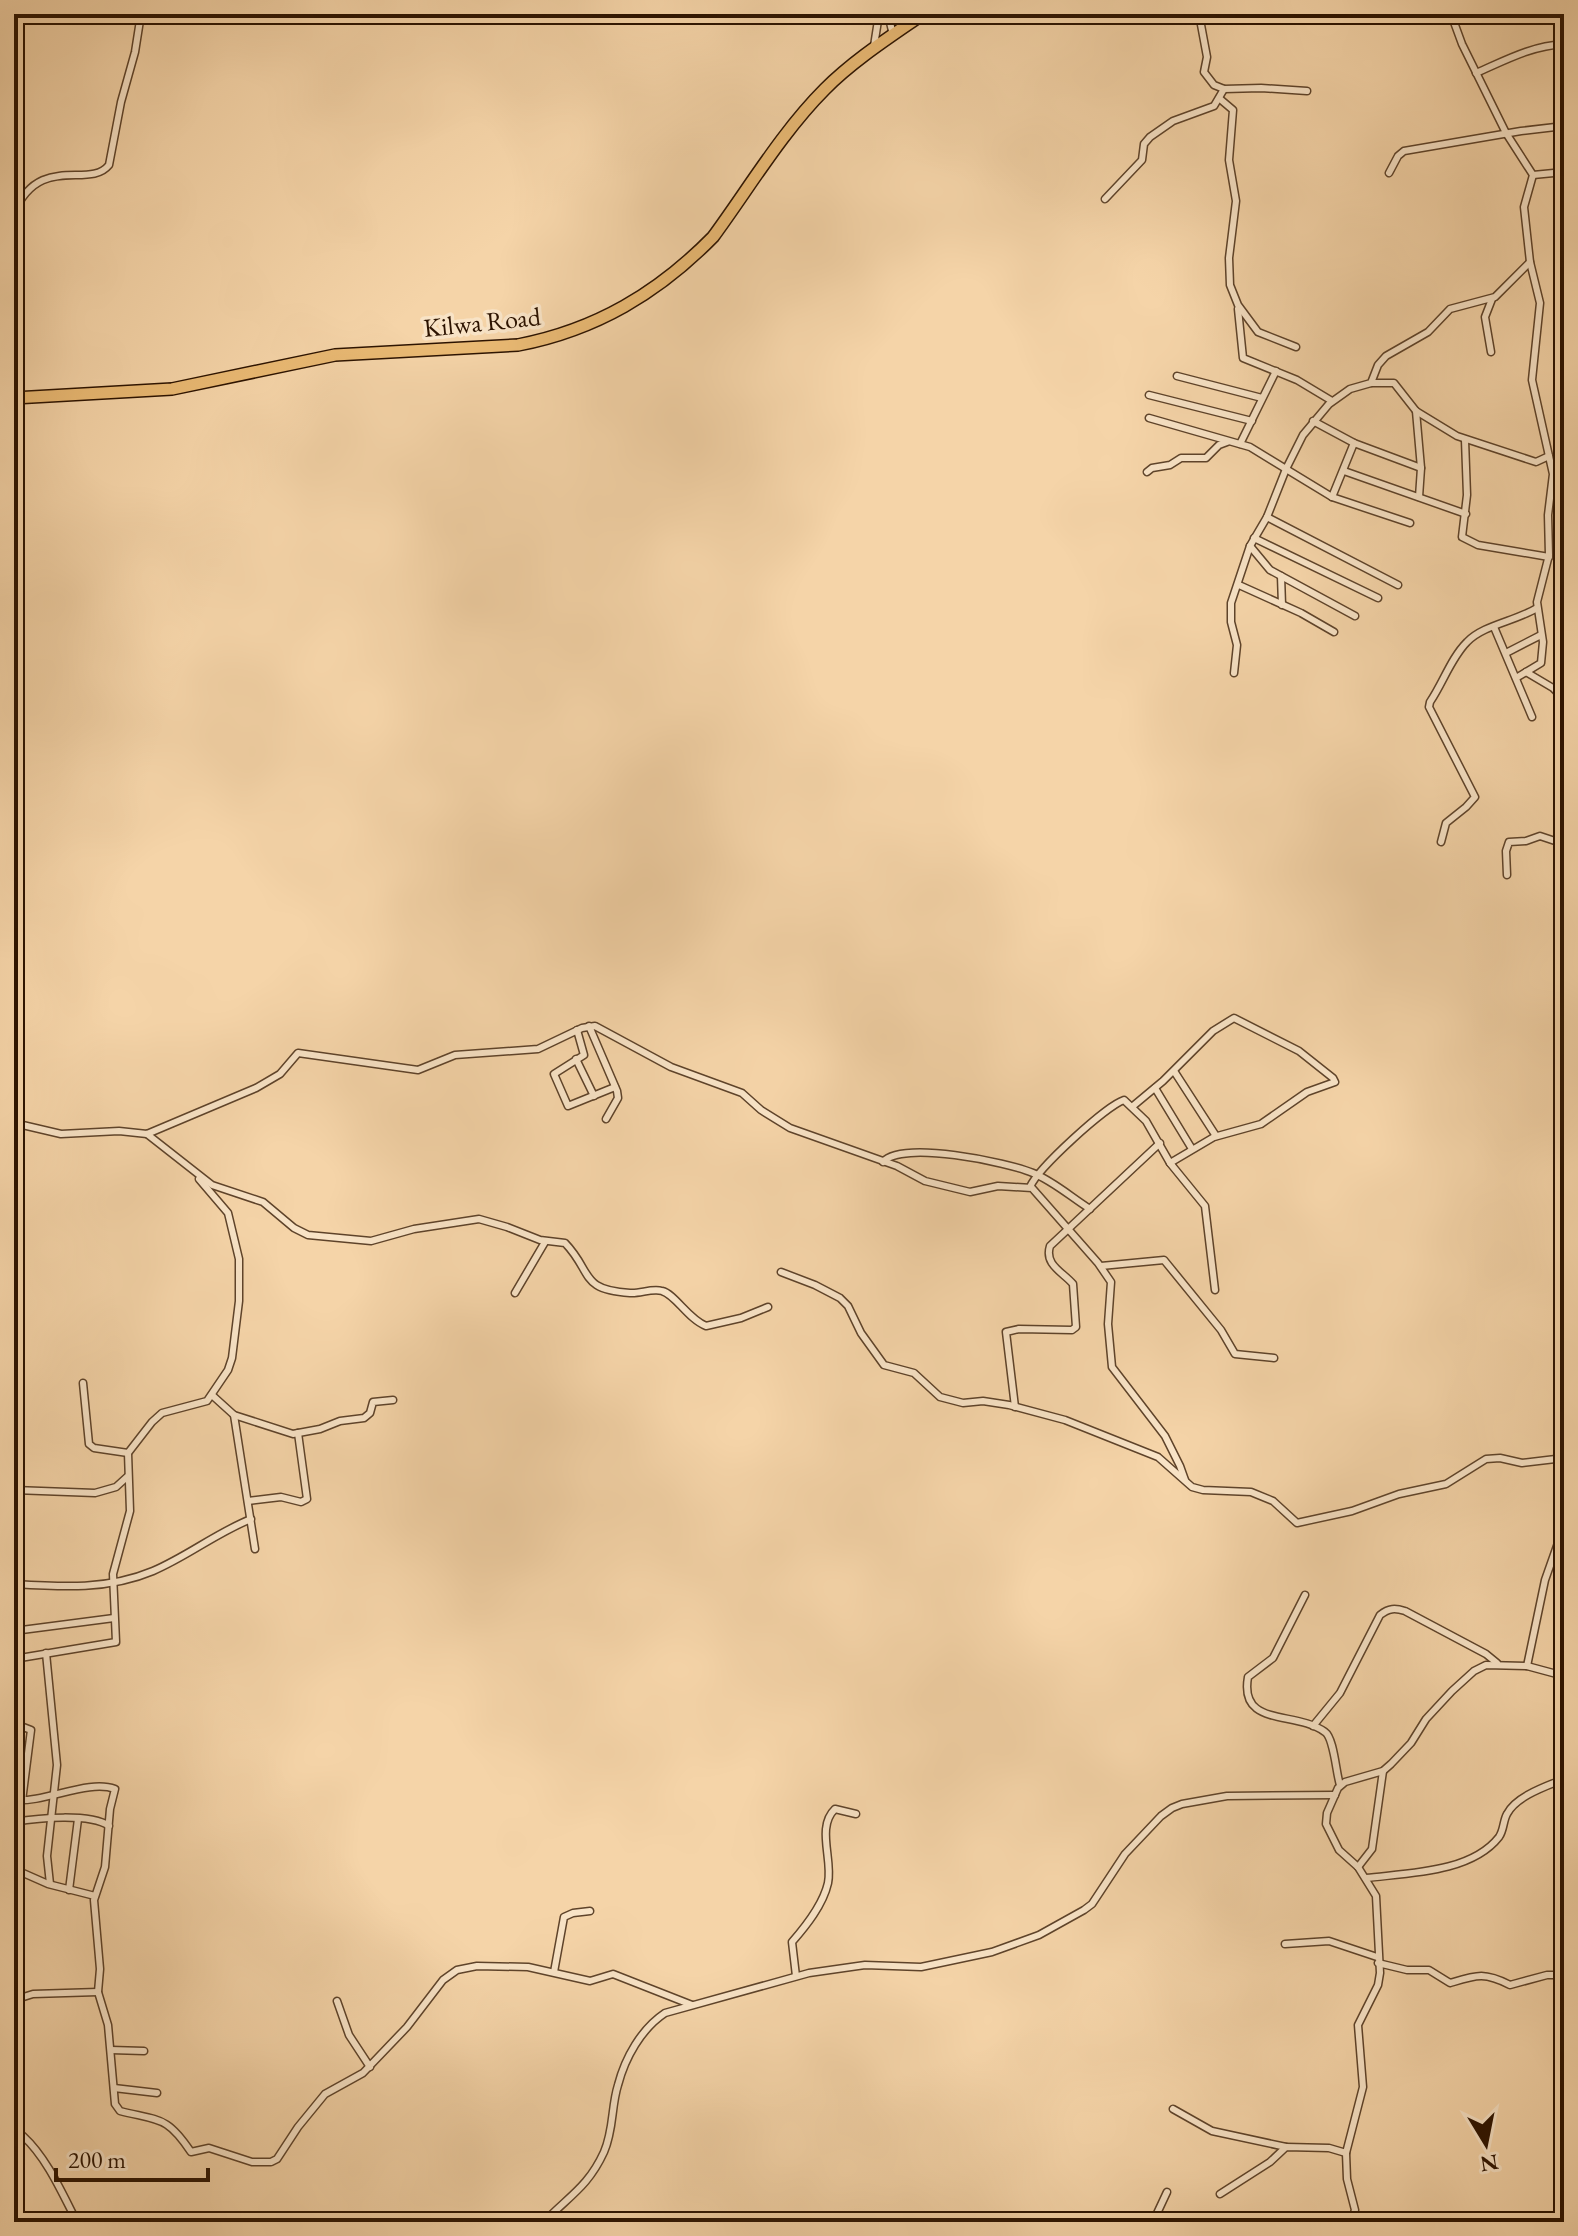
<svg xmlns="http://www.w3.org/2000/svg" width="1578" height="2236" font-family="'EB Garamond',serif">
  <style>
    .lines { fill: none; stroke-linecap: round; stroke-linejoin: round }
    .street-casing { stroke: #5e432a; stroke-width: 9 }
    .highway-casing { stroke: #2c1300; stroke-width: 14 }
    .street { stroke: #f8e3c6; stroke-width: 6 }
    .highway { stroke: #eaba74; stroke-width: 11 }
    .labels { text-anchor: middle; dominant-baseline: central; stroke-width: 7; stroke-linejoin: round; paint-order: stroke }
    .street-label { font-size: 26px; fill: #2c1300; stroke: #f8e3c6 }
  </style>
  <rect width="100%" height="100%" fill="#f5d4a8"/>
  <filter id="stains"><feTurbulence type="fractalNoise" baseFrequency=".0025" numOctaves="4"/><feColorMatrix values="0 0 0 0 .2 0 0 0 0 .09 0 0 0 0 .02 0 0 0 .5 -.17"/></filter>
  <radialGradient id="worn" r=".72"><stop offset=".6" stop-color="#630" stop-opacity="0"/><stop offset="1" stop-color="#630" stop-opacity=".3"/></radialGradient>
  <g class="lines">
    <defs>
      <g id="street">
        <path d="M888 14 893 35"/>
        <path d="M1199 14 1207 57 1204 72 1214 85 1224 89 1261 88 1307 91"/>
        <path d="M1451 14 1462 44 1506 133 1533 175 1524 207 1530 262 1540 303 1532 380 1553 474 1548 515 1549 555 1537 602 1543 642 1541 663 1516 678"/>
        <path d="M874 46 879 14"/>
        <path d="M1476 73C1506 60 1531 46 1564 44"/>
        <path d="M1220 99 1233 110 1229 160 1236 201 1229 258 1230 285 1238 305 1258 332 1296 347"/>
        <path d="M1389 173 1398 156 1404 151 1521 131 1564 126"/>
        <path d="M1533 175 1564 172"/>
        <path d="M1105 199 1142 160 1144 144 1150 137 1173 121 1214 106 1224 89"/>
        <path d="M14 213C40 152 89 190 109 165L121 102 135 52 141 14"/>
        <path d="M1238 309 1243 358 1297 380 1332 401"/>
        <path d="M14 340V346"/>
        <path d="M1491 352 1485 317 1492 299"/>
        <path d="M1177 376 1262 398"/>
        <path d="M1372 383H1394L1416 411 1457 436 1536 462 1549 456"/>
        <path d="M1149 395 1252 421"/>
        <path d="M1416 411 1421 468 1419 497"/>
        <path d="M1149 418 1250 447 1332 497 1410 523"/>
        <path d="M1313 421 1354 443 1421 468"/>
        <path d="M1465 440 1467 495 1462 537 1478 545 1549 557"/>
        <path d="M1240 444 1276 371"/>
        <path d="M1344 471 1466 514"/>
        <path d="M1147 472 1152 468 1170 465 1181 458H1206L1219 445 1227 442"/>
        <path d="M1332 497 1354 443"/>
        <path d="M1267 517 1398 585"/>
        <path d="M1254 538 1378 598"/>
        <path d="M1250 546 1270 570 1355 616"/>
        <path d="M1281 576 1282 605"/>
        <path d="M1239 585 1301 613 1334 632"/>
        <path d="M1494 627 1532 717"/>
        <path d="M1506 653 1541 635"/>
        <path d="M1526 672 1553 688 1564 699"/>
        <path d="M1234 673 1237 645 1231 622V603L1250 546 1267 517 1286 469 1303 435 1329 404 1350 389 1371 383 1378 365 1386 356 1428 332 1450 309 1495 297 1530 262"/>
        <path d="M1441 842 1446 823 1466 807 1475 797 1429 707 1430 702C1443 683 1451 658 1467 642 1483 625 1516 621 1537 608"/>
        <path d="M1507 875 1506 851 1509 842 1526 841 1540 836 1564 844"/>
        <path d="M589 1026 617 1091 618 1098 606 1119"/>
        <path d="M577 1030 584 1055 554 1074 568 1106 615 1087"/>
        <path d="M576 1059 594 1096"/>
        <path d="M1174 1071 1216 1136"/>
        <path d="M1155 1088 1192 1149"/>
        <path d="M1133 1106 1163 1081 1213 1031 1234 1018 1299 1051 1333 1078 1335 1082 1307 1092 1261 1124 1214 1137 1170 1163"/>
        <path d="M14 1123 61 1134 119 1131 147 1134 256 1088 280 1074 298 1053 418 1070 455 1055 538 1049 582 1028 595 1026 671 1067 742 1093 761 1110 790 1128 897 1166 925 1181 970 1192 998 1186 1032 1188 1098 1263 1111 1282 1108 1324 1112 1367 1165 1436 1180 1466 1185 1480"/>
        <path d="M147 1134 212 1185 263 1202 294 1228 308 1235 371 1241 414 1229 479 1219 507 1227 540 1240 565 1243C593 1272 579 1290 630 1293 640 1294 652 1288 662 1291 675 1294 688 1319 706 1326L741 1318 768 1307"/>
        <path d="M883 1162C901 1140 1007 1162 1033 1173 1053 1181 1071 1197 1090 1209"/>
        <path d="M1030 1187C1038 1168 1106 1106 1124 1100L1146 1121 1170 1163 1205 1206 1215 1290"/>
        <path d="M1101 1266 1164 1260 1221 1330 1235 1354 1274 1358"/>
        <path d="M781 1272 815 1285 840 1298 848 1306 861 1333 884 1365 914 1373 940 1397 963 1403 983 1401 1009 1405 1065 1420 1158 1457 1192 1487 1203 1490 1251 1492 1273 1501 1297 1523 1352 1511 1399 1494 1446 1484 1486 1459 1500 1458 1522 1463 1564 1458"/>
        <path d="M515 1293 545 1242"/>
        <path d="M83 1383 89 1444 94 1448 128 1453"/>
        <path d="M213 1396 234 1415 293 1434 320 1429 340 1421 364 1418 370 1413 373 1402 393 1400"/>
        <path d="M1015 1407 1006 1332 1019 1329 1072 1330 1076 1327 1073 1284C1063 1272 1044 1265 1050 1246L1160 1143"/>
        <path d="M234 1415 255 1549"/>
        <path d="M14 1490 95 1493 116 1487 127 1477"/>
        <path d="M248 1501 281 1497 301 1502 307 1499 298 1433"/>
        <path d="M14 1584C62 1587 108 1590 153 1571 188 1556 216 1533 251 1519"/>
        <path d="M1305 1595 1273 1658 1248 1677C1239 1728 1295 1710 1325 1732 1334 1738 1336 1773 1340 1785"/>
        <path d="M14 1631 114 1618"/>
        <path d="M46 1653 57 1765 47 1856 50 1884"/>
        <path d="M14 1659 116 1642 113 1574 130 1511 128 1453 152 1422 162 1413 207 1401 228 1370 232 1358 239 1301V1259L228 1213 199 1179"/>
        <path d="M1527 1666 1545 1580 1564 1526"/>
        <path d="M14 1710 18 1725 31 1730 22 1801"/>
        <path d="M1313 1726 1340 1693 1380 1615C1389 1608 1395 1608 1405 1611L1486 1654 1497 1663"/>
        <path d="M14 1800C45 1803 88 1779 115 1789L110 1809 105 1867 94 1900 100 1969 98 1992 108 2025 115 2104 120 2111C160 2121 167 2116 191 2152L209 2148 252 2162H271L277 2159 298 2127 325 2094 363 2073 407 2027 443 1980 457 1970 477 1966 528 1967 590 1981 613 1974 692 2005"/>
        <path d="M14 1822C38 1818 90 1813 109 1826"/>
        <path d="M1358 1867 1372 1849 1383 1771"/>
        <path d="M14 1869 48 1884 95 1896"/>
        <path d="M1366 1878C1407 1873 1471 1873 1499 1837 1504 1830 1503 1821 1507 1814 1516 1796 1547 1786 1564 1779"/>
        <path d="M69 1890 78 1819"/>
        <path d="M1285 1944 1329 1941 1377 1957"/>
        <path d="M1378 1963 1407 1970H1429L1450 1983C1477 1975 1484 1972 1510 1985L1547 1975H1564"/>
        <path d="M554 1972 564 1917 573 1913 590 1911"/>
        <path d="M796 1976 792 1942C806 1926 823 1905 828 1883 833 1860 816 1827 835 1809L856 1814"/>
        <path d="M14 2000 33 1994 98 1992"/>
        <path d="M337 2001 349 2035 370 2067"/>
        <path d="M111 2050 144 2051"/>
        <path d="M114 2088 157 2093"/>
        <path d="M1173 2109 1212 2131 1286 2147"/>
        <path d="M14 2135 23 2136C47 2158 62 2193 77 2222"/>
        <path d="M1220 2194 1270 2162 1286 2147 1329 2148 1346 2153"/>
        <path d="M544 2222C569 2196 588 2187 604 2152 614 2129 611 2107 618 2085 625 2058 641 2029 665 2013L809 1973 865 1965 921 1967 992 1952 1039 1935 1084 1910 1092 1904 1125 1854 1161 1816 1172 1808 1182 1804 1227 1796 1335 1795"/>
        <path d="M1153 2222 1167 2192"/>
        <path d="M1351 2222 1355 2210 1347 2179 1346 2153 1363 2087 1358 2025 1378 1985 1380 1973 1376 1896 1358 1867 1339 1850 1326 1824 1327 1813 1338 1788 1345 1782 1383 1771 1391 1764 1411 1743 1426 1719 1452 1691 1474 1671 1486 1665 1527 1666 1564 1676"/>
      </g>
      <path id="highway" d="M14 398 172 389 335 355 518 345C596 330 658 293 713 237 749 188 782 132 825 89 854 60 890 37 923 14"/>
    </defs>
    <use href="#street" class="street-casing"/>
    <use href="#highway" class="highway-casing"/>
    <use href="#street" class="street"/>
    <use href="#highway" class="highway"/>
  </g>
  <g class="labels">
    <g class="street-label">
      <text transform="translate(482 322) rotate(-6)">Kilwa Road</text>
    </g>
  </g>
  <rect width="1578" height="2236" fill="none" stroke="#f5d4a8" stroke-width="48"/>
  <rect x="16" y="16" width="1546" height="2204" fill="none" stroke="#2c1300" stroke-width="4"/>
  <rect x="24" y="24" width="1530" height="2188" fill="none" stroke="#2c1300" stroke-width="2"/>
  <g transform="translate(1486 2144) rotate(170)" stroke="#f8e3c6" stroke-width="6" paint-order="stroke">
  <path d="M0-6L14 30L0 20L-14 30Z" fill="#2c1300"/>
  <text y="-12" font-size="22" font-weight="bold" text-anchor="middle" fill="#2c1300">N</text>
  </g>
  <path d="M56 2168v12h152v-12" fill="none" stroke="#2c1300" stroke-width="4"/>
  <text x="68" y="2168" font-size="24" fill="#2c1300" stroke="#f8e3c6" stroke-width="6" paint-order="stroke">200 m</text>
  <rect width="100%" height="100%" filter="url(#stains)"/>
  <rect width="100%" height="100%" fill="url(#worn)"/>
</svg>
